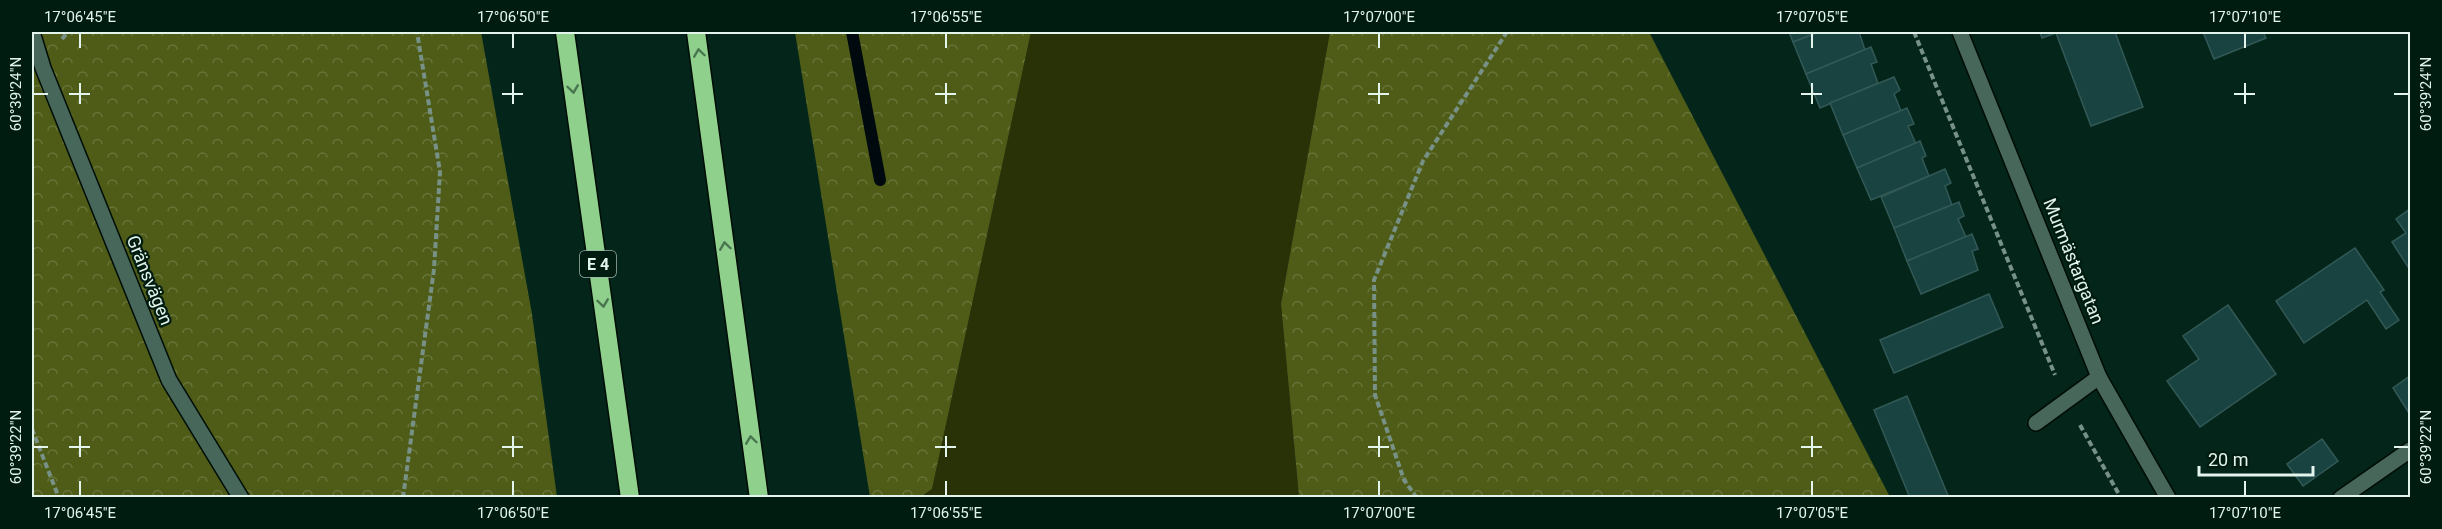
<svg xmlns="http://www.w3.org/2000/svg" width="2442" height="529" font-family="Roboto,sans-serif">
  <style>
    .grass { fill: #293107 }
    .forest { fill: url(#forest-crowns) }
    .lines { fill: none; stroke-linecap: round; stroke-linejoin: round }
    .stream { stroke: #00090d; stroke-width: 12 }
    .building { fill: #194341; stroke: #325956; stroke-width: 1.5 }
    .minor-casing { stroke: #000d06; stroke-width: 18 }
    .highway-casing { stroke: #000d06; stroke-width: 21 }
    .path { stroke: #789187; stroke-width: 4; stroke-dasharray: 6 3; stroke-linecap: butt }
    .minor { stroke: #466759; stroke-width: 15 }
    .highway { stroke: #90d08d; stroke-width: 18 }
    .oneway { stroke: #48764f }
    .ticks { fill: none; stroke: #e2f4eb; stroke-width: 2 }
    .labels { text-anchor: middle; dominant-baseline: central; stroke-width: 4.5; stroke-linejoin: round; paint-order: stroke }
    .shield { fill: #001c11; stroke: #9eb3aa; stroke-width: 1.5 }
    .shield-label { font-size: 16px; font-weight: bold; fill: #e2f4eb }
    .street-label { font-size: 18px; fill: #e2f4eb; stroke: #001c11 }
    .neatline { fill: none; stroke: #e2f4eb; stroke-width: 2 }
    .ticks-label { font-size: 15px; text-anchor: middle; fill: #e2f4eb }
  </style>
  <defs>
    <pattern id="forest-crowns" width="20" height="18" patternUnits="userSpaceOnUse" patternTransform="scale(1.5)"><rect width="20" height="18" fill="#4e5c17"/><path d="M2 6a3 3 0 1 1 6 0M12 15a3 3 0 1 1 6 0" fill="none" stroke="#677439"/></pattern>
  </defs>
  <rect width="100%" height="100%" fill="#04251a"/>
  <path class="grass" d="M1031 32H1330L1281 304 1299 497 921 498 932 489Z"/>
  <g class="forest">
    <path d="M32 32H481L532 314 557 497H32Z"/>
    <path d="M795 32H1031L932 489 921 497H870Z"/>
    <path d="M1330 32H1649L1890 497H1299L1281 304Z"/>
  </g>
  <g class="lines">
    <path class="stream" d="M852 32 880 180"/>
  </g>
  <g class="building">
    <path d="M1789 32H1819L1793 42Z"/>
    <path d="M1819 32H1859L1865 50 1806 74 1793 42Z"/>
    <path d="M2040 32H2115L2143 107 2091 126 2056 33 2042 38Z"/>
    <path d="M2203 32H2263L2266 38 2214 59Z"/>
    <path d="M1871 47 1877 62 1871 64 1878 83 1820 108 1806 74Z"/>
    <path d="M1894 77 1900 90 1894 94 1901 111 1843 135 1830 103Z"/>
    <path d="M1907 108 1914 124 1908 126 1916 144 1857 168 1843 135Z"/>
    <path d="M1920 141 1926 156 1922 158 1929 176 1871 200 1857 168Z"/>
    <path d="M1945 169 1951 183 1945 186 1952 205 1894 228 1881 197Z"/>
    <path d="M1959 202 1964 216 1958 219 1966 237 1907 261 1894 228Z"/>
    <path d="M2410 209V270L2392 242 2406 233 2396 219Z"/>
    <path d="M1972 234 1978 249 1972 251 1978 270 1921 294 1907 261Z"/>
    <path d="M2355 248 2384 290 2380 292 2399 320 2386 329 2367 300 2304 343 2276 301Z"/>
    <path d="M1989 294 2003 327 1894 373 1880 340Z"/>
    <path d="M2228 305 2276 374 2200 427 2167 381 2199 359 2183 336Z"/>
    <path d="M2410 376V412L2409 413 2393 388Z"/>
    <path d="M1907 396 1949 498H1910L1874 410Z"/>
    <path d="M2322 439 2338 461 2303 486 2287 464Z"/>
  </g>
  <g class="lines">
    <defs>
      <g id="minor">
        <path d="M32 32 43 68 169 380 241 498"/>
        <path d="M1960 32 2099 377 2168 498"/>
        <path d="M2036 423 2099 377"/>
        <path d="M2341 498 2410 450"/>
      </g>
      <g id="highway">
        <path d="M565 32 630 498"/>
        <path d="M696 32 759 498"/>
      </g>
    </defs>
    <use href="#minor" class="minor-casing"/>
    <use href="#highway" class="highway-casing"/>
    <g class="path">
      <path d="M1914 32 2055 375"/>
      <path d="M62 39 68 32"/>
      <path d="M2080 425 2121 498"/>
      <path d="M32 429 59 498"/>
      <path d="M403 498 434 269 440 172 417 32"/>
      <path d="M1417 498 1404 480 1375 395 1374 280 1423 161 1507 32"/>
    </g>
    <use href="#minor" class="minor"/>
    <use href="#highway" class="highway"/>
  </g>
  <defs><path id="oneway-chevron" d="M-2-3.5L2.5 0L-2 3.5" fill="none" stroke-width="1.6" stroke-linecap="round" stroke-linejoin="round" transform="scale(1.5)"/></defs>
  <g class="oneway">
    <use href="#oneway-chevron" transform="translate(699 53) rotate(-98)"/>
    <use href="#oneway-chevron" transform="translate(573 89) rotate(82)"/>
    <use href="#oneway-chevron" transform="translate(725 246) rotate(-98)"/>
    <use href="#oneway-chevron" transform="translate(603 303) rotate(82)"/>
    <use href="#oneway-chevron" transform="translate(751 440) rotate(-98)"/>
  </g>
  <path class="ticks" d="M80 33V48M513 33V48M946 33V48M1379 33V48M1812 33V48M2245 33V48M80 83V104M513 83V104M946 83V104M1379 83V104M1812 83V104M2245 83V104M33 94H48M69 94H90M502 94H523M935 94H956M1368 94H1389M1801 94H1822M2234 94H2255M2394 94H2409M80 436V457M513 436V457M946 436V457M1379 436V457M1812 436V457M33 447H48M69 447H90M502 447H523M935 447H956M1368 447H1389M1801 447H1822M2394 447H2409M80 481V496M513 481V496M946 481V496M1379 481V496M1812 481V496M2245 481V496"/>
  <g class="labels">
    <rect class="shield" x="580" y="251" width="36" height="26" rx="4.5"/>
    <g class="shield-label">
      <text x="598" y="264">E 4</text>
    </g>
    <g class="street-label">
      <text transform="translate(2074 261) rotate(68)">Murmästargatan</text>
      <text transform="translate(150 280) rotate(68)">Gränsvägen</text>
    </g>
  </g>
  <rect width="2442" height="529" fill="none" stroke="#001c11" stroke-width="66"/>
  <path d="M2199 466v9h114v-9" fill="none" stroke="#e2f4eb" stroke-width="3"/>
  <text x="2208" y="466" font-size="18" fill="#e2f4eb" stroke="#001c11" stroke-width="4.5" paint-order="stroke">20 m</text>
  <rect x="33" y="33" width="2376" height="463" class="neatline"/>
  <g class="ticks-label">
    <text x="80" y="22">17°06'45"E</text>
    <text x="513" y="22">17°06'50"E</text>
    <text x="946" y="22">17°06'55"E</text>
    <text x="1379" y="22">17°07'00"E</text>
    <text x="1812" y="22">17°07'05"E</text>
    <text x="2245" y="22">17°07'10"E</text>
    <text transform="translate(16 94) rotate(-90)" y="5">60°39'24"N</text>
    <text transform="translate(2426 94) rotate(-90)" y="5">60°39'24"N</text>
    <text transform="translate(16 447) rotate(-90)" y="5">60°39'22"N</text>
    <text transform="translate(2426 447) rotate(-90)" y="5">60°39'22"N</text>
    <text x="80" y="518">17°06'45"E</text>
    <text x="513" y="518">17°06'50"E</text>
    <text x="946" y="518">17°06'55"E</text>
    <text x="1379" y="518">17°07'00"E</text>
    <text x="1812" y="518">17°07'05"E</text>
    <text x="2245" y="518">17°07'10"E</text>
  </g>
</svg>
